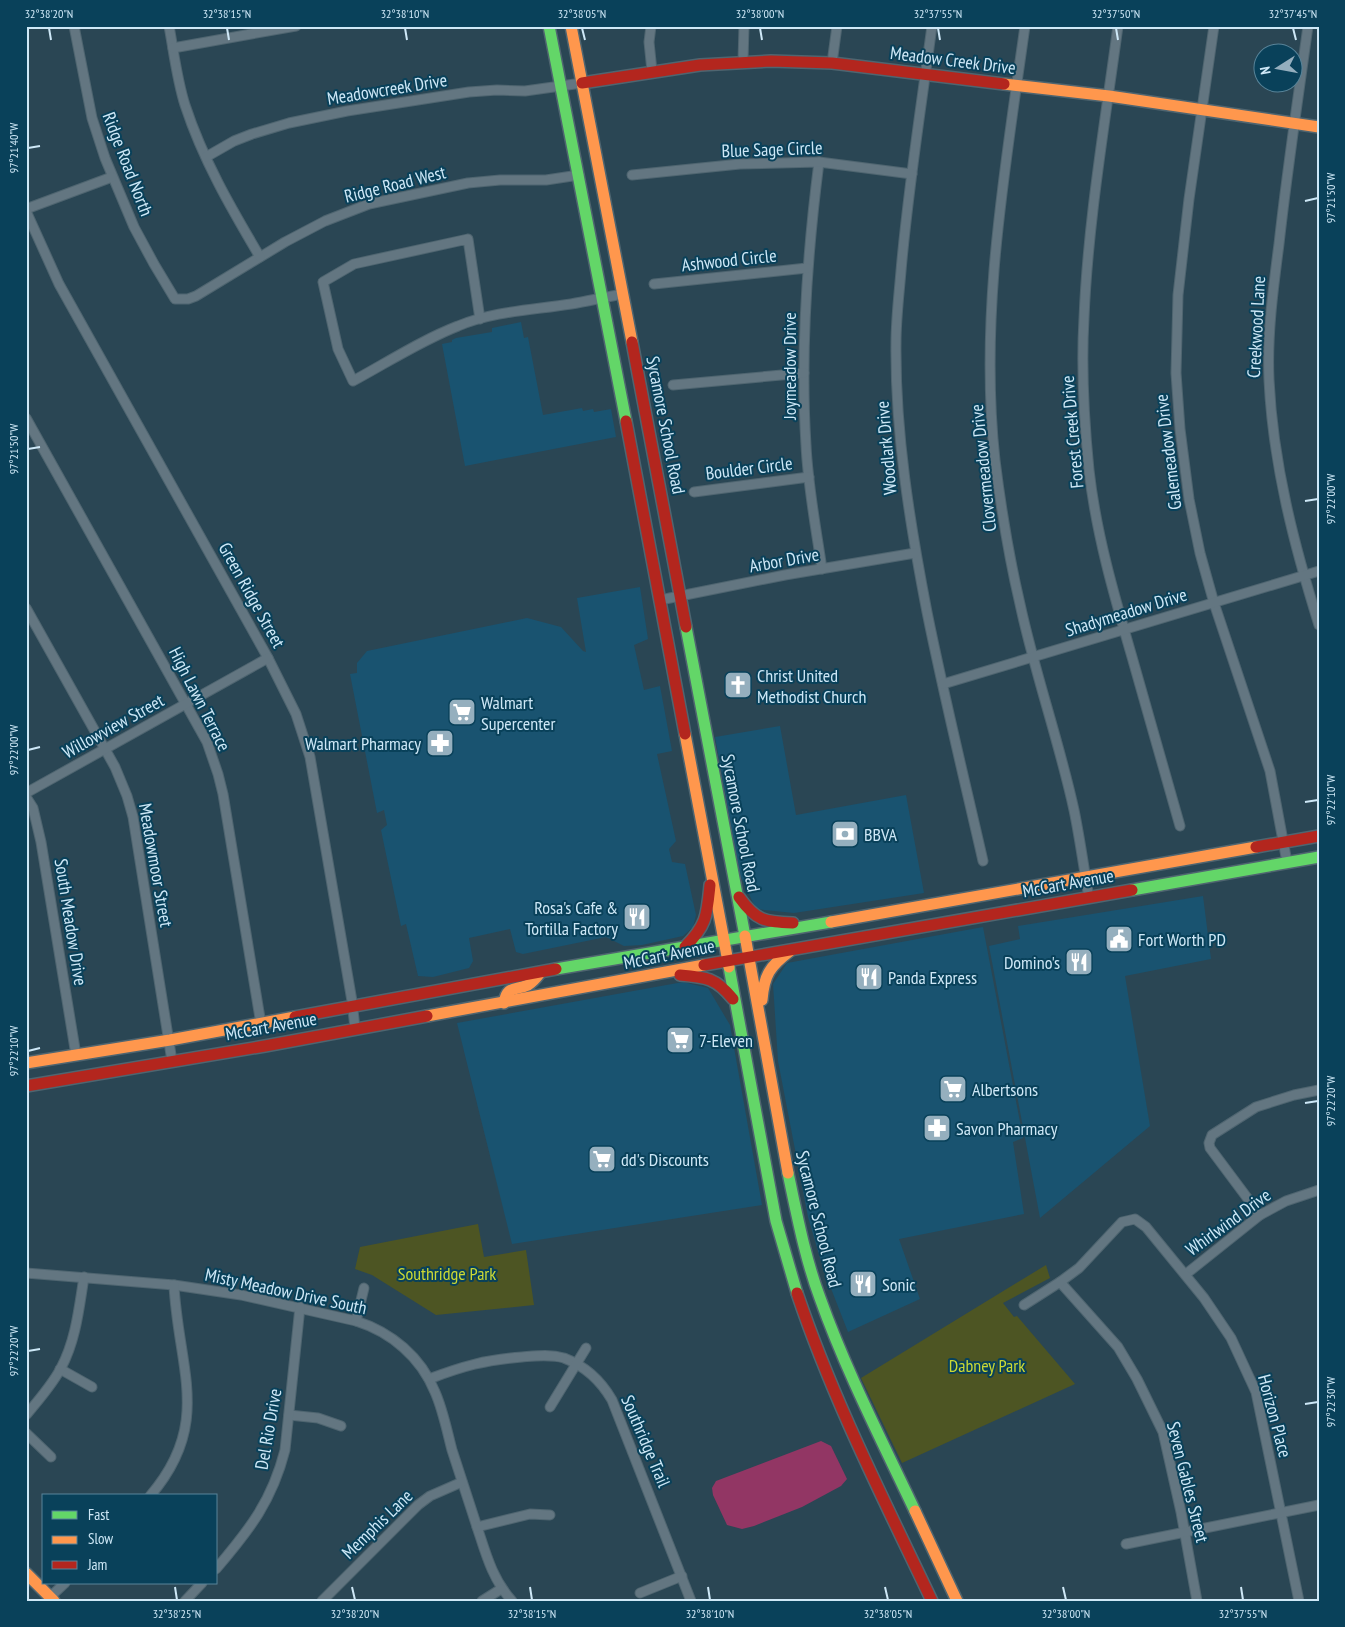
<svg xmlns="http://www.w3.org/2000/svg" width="1345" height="1627" font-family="'PT Sans Narrow',sans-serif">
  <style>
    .built { fill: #195370 }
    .green { fill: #4d5523 }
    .water { fill: #923664 }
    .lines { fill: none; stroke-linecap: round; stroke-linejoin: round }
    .street-casing { stroke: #4f6570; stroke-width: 11 }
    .fast-casing { stroke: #4f6570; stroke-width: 14 }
    .slow-casing { stroke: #4f6570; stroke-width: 14 }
    .jam-casing { stroke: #4f6570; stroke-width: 14 }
    .street { stroke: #637681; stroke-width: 9 }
    .fast { stroke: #63d668; stroke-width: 11 }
    .slow { stroke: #ff974d; stroke-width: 11 }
    .jam { stroke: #b3261e; stroke-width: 11 }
    .ticks { fill: none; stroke: #cee8f7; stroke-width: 2 }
    .labels { text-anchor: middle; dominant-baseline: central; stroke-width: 4; stroke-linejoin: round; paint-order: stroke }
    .street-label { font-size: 18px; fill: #cee8f7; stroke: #09415a }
    .poi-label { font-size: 18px; fill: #cee8f7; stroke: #09415a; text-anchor: start }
    .park-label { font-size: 18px; fill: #cbd934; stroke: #09415a }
    .neatline { fill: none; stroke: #cee8f7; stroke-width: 2 }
    .ticks-label { font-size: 12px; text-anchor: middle; fill: #cee8f7 }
  </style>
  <rect width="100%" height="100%" fill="#2a4654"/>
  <g class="built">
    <path d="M521 322 524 338 528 337 543 415 582 408 583 411 593 409 594 412 611 409 616 437 465 466 442 344 452 342V340L456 338 492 332V328Z"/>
    <path d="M640 587 648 639 634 645 644 690 660 686 672 751 657 754 676 841 669 849 672 862 685 864 696 915 693 927 683 936 642 945 624 946 606 937 523 954 516 952 510 929 469 938 473 961 469 968 433 977 418 976 406 924 401 926 381 830 387 825 384 810 377 813 350 674 357 673V663L367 651 527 618 561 627 583 651 586 652 577 598Z"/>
    <path d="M780 726 796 815 906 795 924 893 794 913 756 909 740 875 715 737Z"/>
    <path d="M1203 896 1211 959 1125 976 1150 1126 1040 1218 989 946 1020 939 1018 926Z"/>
    <path d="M983 927 1023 1138 1013 1142 1024 1214 899 1239 920 1299 848 1332 823 1268 808 1217 778 1061 773 984 787 963Z"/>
    <path d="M683 982 708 988 730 1025 762 1205 512 1244 457 1023Z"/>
  </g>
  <g class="green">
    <path d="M478 1224 484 1257 526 1250 534 1305 436 1315 372 1275 355 1269 360 1247Z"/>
    <path d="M1046 1265 1050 1278 1003 1303 1014 1317 1017 1316 1075 1384 902 1463 861 1378Z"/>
  </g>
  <path class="water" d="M821 1441 831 1446 847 1479 841 1486 802 1507 754 1526 742 1529 727 1525 713 1495 712 1488 716 1481Z"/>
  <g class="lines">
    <defs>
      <g id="street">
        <path d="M74 26 92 118 105 158 134 227 154 264 175 299H188L196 296 285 242 325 221 369 204 468 183 500 180H546L579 175"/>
        <path d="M169 26C174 53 177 80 185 105 203 160 231 208 260 257"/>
        <path d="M651 26 649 42 652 71"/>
        <path d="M932 26C921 108 908 189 901 271 899 295 896 319 896 343 895 433 910 524 927 612 944 696 964 778 983 861"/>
        <path d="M1025 26C1005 170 979 314 995 460 1001 508 1009 557 1020 604 1035 674 1059 741 1074 810 1080 839 1084 869 1089 898"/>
        <path d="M1118 26C1105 123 1088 221 1084 318 1081 369 1084 420 1089 470 1096 533 1114 595 1132 657 1148 713 1164 769 1180 826"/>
        <path d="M1214 26 1189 199 1178 295 1176 373 1180 429 1189 499 1200 553 1214 603 1270 771 1287 862"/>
        <path d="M1308 26C1298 99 1287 171 1279 244 1273 290 1267 335 1269 380 1273 464 1294 545 1319 625"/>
        <path d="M173 48 296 26"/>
        <path d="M743 61 744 26"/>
        <path d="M832 63 837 26"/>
        <path d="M206 157 234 141 252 134 289 123 347 111 469 92 497 90 525 91 582 83"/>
        <path d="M819 162C807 256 800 350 806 445 808 487 816 528 822 569"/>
        <path d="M632 175 740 164 819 162 912 174"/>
        <path d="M26 209 112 177"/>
        <path d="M26 211 59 284 268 658 296 714 310 757 352 1001 355 1028"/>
        <path d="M654 284 807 268"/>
        <path d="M480 319 468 239 354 264 323 282 338 349 353 381C388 362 422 340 458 326 494 311 533 310 571 304 588 301 606 297 623 294"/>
        <path d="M673 385 804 373"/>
        <path d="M26 418 207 742 218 774 223 794 261 1024"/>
        <path d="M694 492 809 477"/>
        <path d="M660 600 785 575 915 553"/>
        <path d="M26 608 115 767 127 796 133 817 172 1061"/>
        <path d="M943 684 1319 571"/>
        <path d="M26 793 268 658"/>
        <path d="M26 797 33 808 41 842 76 1055"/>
        <path d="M1260 1215 1210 1148 1209 1143 1212 1135 1256 1107 1294 1095 1319 1090"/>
        <path d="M26 1273 174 1285 241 1295 356 1321C391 1332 421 1357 435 1392 443 1410 447 1431 452 1450 461 1478 470 1505 479 1533 487 1558 494 1581 512 1601"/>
        <path d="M1186 1274 1260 1215 1286 1201 1319 1190"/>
        <path d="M1060 1282 1118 1347 1137 1379 1163 1432 1181 1512 1197 1601"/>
        <path d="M1024 1305 1060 1282 1079 1268 1122 1222 1135 1219 1146 1227 1204 1298 1231 1338 1256 1392 1299 1601"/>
        <path d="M356 1321 364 1288"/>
        <path d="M60 1369 92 1387"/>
        <path d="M429 1379C463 1366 485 1360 522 1357 535 1356 550 1354 564 1358 585 1366 601 1381 612 1400L691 1601"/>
        <path d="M550 1407 586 1348"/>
        <path d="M26 1415C38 1401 52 1385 61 1368 76 1340 79 1308 84 1277"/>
        <path d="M289 1415 318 1418 341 1426"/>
        <path d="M26 1433 51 1457"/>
        <path d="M150 1496C213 1423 178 1368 174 1285"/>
        <path d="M477 1527 530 1514 550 1515"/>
        <path d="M1126 1544 1319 1505"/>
        <path d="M216 1569C250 1529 272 1501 285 1450L300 1307"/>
        <path d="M640 1593 682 1576"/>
        <path d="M50 1597 65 1583"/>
        <path d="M185 1601 202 1583"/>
        <path d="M322 1601 418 1505 430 1496 462 1482"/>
        <path d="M482 1601 501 1589"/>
      </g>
      <g id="fast">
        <path d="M549 26 626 421"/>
        <path d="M686 627 745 936"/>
        <path d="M1132 890 1319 857"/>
        <path d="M729 967 776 1221 797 1293"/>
        <path d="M556 969 831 922"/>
        <path d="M788 1173C797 1215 805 1258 820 1298 846 1371 882 1441 915 1511"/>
      </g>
      <g id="slow">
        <path d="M571 26 632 342"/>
        <path d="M1004 84 1109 96 1319 127"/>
        <path d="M685 734 729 967"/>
        <path d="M831 922 1256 847"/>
        <path d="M745 936 788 1173"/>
        <path d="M762 1000C764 975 770 966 790 951"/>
        <path d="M504 1003C507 985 515 991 528 985 533 982 537 977 540 973"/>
        <path d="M427 1016 704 965"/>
        <path d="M26 1063 170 1040 295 1017"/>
        <path d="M915 1511 957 1601"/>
        <path d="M26 1573 54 1601"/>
      </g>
      <g id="jam">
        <path d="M582 83 700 65 771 61 832 63 1004 84"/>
        <path d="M632 342 686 627"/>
        <path d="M626 421 685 734"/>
        <path d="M1256 847 1319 836"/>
        <path d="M739 897C756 921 765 922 793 923"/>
        <path d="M685 947C707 925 707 915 710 885"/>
        <path d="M704 965 1132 890"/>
        <path d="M680 975C706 977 716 978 733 999"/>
        <path d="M295 1017 556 969"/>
        <path d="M26 1086 265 1046 427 1016"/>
        <path d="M797 1293C833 1400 884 1500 932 1601"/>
      </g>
    </defs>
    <use href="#street" class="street-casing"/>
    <use href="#fast" class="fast-casing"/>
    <use href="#slow" class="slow-casing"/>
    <use href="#jam" class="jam-casing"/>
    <use href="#street" class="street"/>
    <use href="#fast" class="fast"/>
    <use href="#slow" class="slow"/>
    <use href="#jam" class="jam"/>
  </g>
  <path class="ticks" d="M49 28 51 40M227 28 229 40M405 28 407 40M582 28 585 40M760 28 762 40M938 28 940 40M1116 28 1118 40M1293 28 1296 40M28 148 40 146M1305 201 1318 198M28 449 40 447M1305 501 1318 499M28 750 40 747M1305 802 1318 800M28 1051 40 1048M1305 1103 1318 1101M28 1351 40 1349M1305 1404 1318 1402M175 1587 177 1600M352 1587 355 1600M530 1587 532 1600M708 1587 710 1600M885 1587 888 1600M1063 1587 1066 1600M1241 1587 1243 1600"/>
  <defs>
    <symbol id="church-square" viewBox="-11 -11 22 22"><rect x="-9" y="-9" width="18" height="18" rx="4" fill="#95afbe" stroke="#09415a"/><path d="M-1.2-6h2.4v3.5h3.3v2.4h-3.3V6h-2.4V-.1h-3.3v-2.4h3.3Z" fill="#fff"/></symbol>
    <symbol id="supermarket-square" viewBox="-11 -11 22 22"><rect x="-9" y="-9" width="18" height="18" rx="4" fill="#95afbe" stroke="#09415a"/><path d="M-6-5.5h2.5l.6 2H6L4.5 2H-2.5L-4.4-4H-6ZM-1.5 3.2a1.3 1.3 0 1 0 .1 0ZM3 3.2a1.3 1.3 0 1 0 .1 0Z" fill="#fff"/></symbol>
    <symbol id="pharmacy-square" viewBox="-11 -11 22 22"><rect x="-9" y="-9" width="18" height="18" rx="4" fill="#95afbe" stroke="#09415a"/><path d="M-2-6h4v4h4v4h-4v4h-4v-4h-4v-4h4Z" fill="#fff"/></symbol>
    <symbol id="bank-square" viewBox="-11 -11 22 22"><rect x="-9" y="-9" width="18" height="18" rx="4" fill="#95afbe" stroke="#09415a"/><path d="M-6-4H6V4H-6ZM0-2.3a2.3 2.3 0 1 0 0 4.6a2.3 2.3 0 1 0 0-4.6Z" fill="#fff"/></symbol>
    <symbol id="restaurant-square" viewBox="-11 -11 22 22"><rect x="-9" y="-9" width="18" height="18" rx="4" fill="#95afbe" stroke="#09415a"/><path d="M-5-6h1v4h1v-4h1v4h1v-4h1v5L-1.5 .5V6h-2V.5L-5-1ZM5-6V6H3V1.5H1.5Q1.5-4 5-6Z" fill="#fff"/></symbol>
    <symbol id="civic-square" viewBox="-11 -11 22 22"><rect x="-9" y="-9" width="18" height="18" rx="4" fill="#95afbe" stroke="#09415a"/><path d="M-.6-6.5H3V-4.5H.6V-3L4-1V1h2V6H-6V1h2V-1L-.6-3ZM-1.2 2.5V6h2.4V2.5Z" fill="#fff"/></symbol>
  </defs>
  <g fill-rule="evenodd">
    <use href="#church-square" x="722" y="669" width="32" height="32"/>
    <use href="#supermarket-square" x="446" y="696" width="32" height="32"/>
    <use href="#pharmacy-square" x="424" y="727" width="32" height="32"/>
    <use href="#bank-square" x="829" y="818" width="32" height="32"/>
    <use href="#restaurant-square" x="621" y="901" width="32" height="32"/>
    <use href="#civic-square" x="1103" y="923" width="32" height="32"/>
    <use href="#restaurant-square" x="1063" y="946" width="32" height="32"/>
    <use href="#restaurant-square" x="853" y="961" width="32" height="32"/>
    <use href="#supermarket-square" x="664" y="1024" width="32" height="32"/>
    <use href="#supermarket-square" x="937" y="1073" width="32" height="32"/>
    <use href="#pharmacy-square" x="921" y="1112" width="32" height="32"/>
    <use href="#supermarket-square" x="586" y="1143" width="32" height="32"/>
    <use href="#restaurant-square" x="847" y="1268" width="32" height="32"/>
  </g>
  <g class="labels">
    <g class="street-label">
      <text transform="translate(953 60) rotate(7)">Meadow Creek Drive</text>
      <text transform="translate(387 89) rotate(-9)">Meadowcreek Drive</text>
      <text transform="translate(772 149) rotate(-2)">Blue Sage Circle</text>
      <text transform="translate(128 164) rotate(69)">Ridge Road North</text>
      <text transform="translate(395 184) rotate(-14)">Ridge Road West</text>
      <text transform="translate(729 260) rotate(-6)">Ashwood Circle</text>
      <text transform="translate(1256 327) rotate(-87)">Creekwood Lane</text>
      <text transform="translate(789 366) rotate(-90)">Joymeadow Drive</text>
      <text transform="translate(666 425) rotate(79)">Sycamore School Road</text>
      <text transform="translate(1072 432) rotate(-95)">Forest Creek Drive</text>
      <text transform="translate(886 448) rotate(-95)">Woodlark Drive</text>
      <text transform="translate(1168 452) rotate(-97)">Galemeadow Drive</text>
      <text transform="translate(749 468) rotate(-7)">Boulder Circle</text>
      <text transform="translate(983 468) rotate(-96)">Clovermeadow Drive</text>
      <text transform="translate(784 560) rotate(-10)">Arbor Drive</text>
      <text transform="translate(252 595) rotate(61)">Green Ridge Street</text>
      <text transform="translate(1126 612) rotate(-17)">Shadymeadow Drive</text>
      <text transform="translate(200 699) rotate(63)">High Lawn Terrace</text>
      <text transform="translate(113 726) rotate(-29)">Willowview Street</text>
      <text transform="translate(741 823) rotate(79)">Sycamore School Road</text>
      <text transform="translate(156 865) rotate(80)">Meadowmoor Street</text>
      <text transform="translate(1068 883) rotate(-10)">McCart Avenue</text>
      <text transform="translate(71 922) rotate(81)">South Meadow Drive</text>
      <text transform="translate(669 954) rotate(-11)">McCart Avenue</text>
      <text transform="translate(271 1026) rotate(-10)">McCart Avenue</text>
      <text transform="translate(819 1219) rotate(76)">Sycamore School Road</text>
      <text transform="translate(1228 1222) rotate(-36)">Whirlwind Drive</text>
      <text transform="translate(286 1291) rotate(12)">Misty Meadow Drive South</text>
      <text transform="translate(1275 1416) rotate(75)">Horizon Place</text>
      <text transform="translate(268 1429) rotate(-80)">Del Rio Drive</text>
      <text transform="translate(646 1441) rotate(67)">Southridge Trail</text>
      <text transform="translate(1188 1482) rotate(76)">Seven Gables Street</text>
      <text transform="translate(377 1524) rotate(-44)">Memphis Lane</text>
    </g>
    <g class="poi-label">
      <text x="757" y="675">Christ United<tspan x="757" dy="21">Methodist Church</tspan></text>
      <text x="481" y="702">Walmart<tspan x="481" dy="21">Supercenter</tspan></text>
      <text x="421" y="743" text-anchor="end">Walmart Pharmacy</text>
      <text x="864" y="834">BBVA</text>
      <text x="618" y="907" text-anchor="end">Rosa's Cafe &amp;<tspan x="618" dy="21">Tortilla Factory</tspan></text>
      <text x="1138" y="939">Fort Worth PD</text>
      <text x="1060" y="962" text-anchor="end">Domino's</text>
      <text x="888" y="977">Panda Express</text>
      <text x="699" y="1040">7-Eleven</text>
      <text x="972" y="1089">Albertsons</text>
      <text x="956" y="1128">Savon Pharmacy</text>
      <text x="621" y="1159">dd's Discounts</text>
      <text x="882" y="1284">Sonic</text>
    </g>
    <g class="park-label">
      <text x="447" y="1273">Southridge Park</text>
      <text x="987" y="1365">Dabney Park</text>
    </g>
  </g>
  <rect width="1345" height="1627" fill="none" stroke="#09415a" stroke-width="55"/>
  <rect x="42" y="1494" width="175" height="90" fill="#09415a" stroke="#588499"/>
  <rect x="52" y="1511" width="25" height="8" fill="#63d668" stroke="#588499"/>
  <text x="88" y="1520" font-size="15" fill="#cee8f7">Fast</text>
  <rect x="52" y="1536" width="25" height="8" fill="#ff974d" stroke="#588499"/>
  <text x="88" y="1544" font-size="15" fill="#cee8f7">Slow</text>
  <rect x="52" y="1561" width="25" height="8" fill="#b3261e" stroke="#588499"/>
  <text x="88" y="1570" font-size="15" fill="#cee8f7">Jam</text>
  <g transform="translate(1278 68) rotate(259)"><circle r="24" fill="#09415a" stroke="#588499"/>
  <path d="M0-4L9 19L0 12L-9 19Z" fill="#95afbe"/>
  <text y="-8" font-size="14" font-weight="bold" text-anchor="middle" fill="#cee8f7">N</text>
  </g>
  <rect x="28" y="28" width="1290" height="1572" class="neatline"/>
  <g class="ticks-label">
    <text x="49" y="18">32°38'20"N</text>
    <text x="227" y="18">32°38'15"N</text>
    <text x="405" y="18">32°38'10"N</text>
    <text x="582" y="18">32°38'05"N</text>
    <text x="760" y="18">32°38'00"N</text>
    <text x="938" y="18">32°37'55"N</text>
    <text x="1116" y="18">32°37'50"N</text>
    <text x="1293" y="18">32°37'45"N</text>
    <text transform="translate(14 148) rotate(-90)" y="4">97°21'40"W</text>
    <text transform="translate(1331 198) rotate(-90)" y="4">97°21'50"W</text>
    <text transform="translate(14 449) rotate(-90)" y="4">97°21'50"W</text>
    <text transform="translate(1331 499) rotate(-90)" y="4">97°22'00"W</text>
    <text transform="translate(14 750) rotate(-90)" y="4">97°22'00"W</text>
    <text transform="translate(1331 800) rotate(-90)" y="4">97°22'10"W</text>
    <text transform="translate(14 1051) rotate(-90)" y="4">97°22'10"W</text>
    <text transform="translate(1331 1101) rotate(-90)" y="4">97°22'20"W</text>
    <text transform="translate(14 1351) rotate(-90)" y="4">97°22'20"W</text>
    <text transform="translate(1331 1402) rotate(-90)" y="4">97°22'30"W</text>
    <text x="177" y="1618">32°38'25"N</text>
    <text x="355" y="1618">32°38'20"N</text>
    <text x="532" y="1618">32°38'15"N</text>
    <text x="710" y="1618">32°38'10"N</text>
    <text x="888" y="1618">32°38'05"N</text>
    <text x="1066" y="1618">32°38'00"N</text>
    <text x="1243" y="1618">32°37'55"N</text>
  </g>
</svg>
